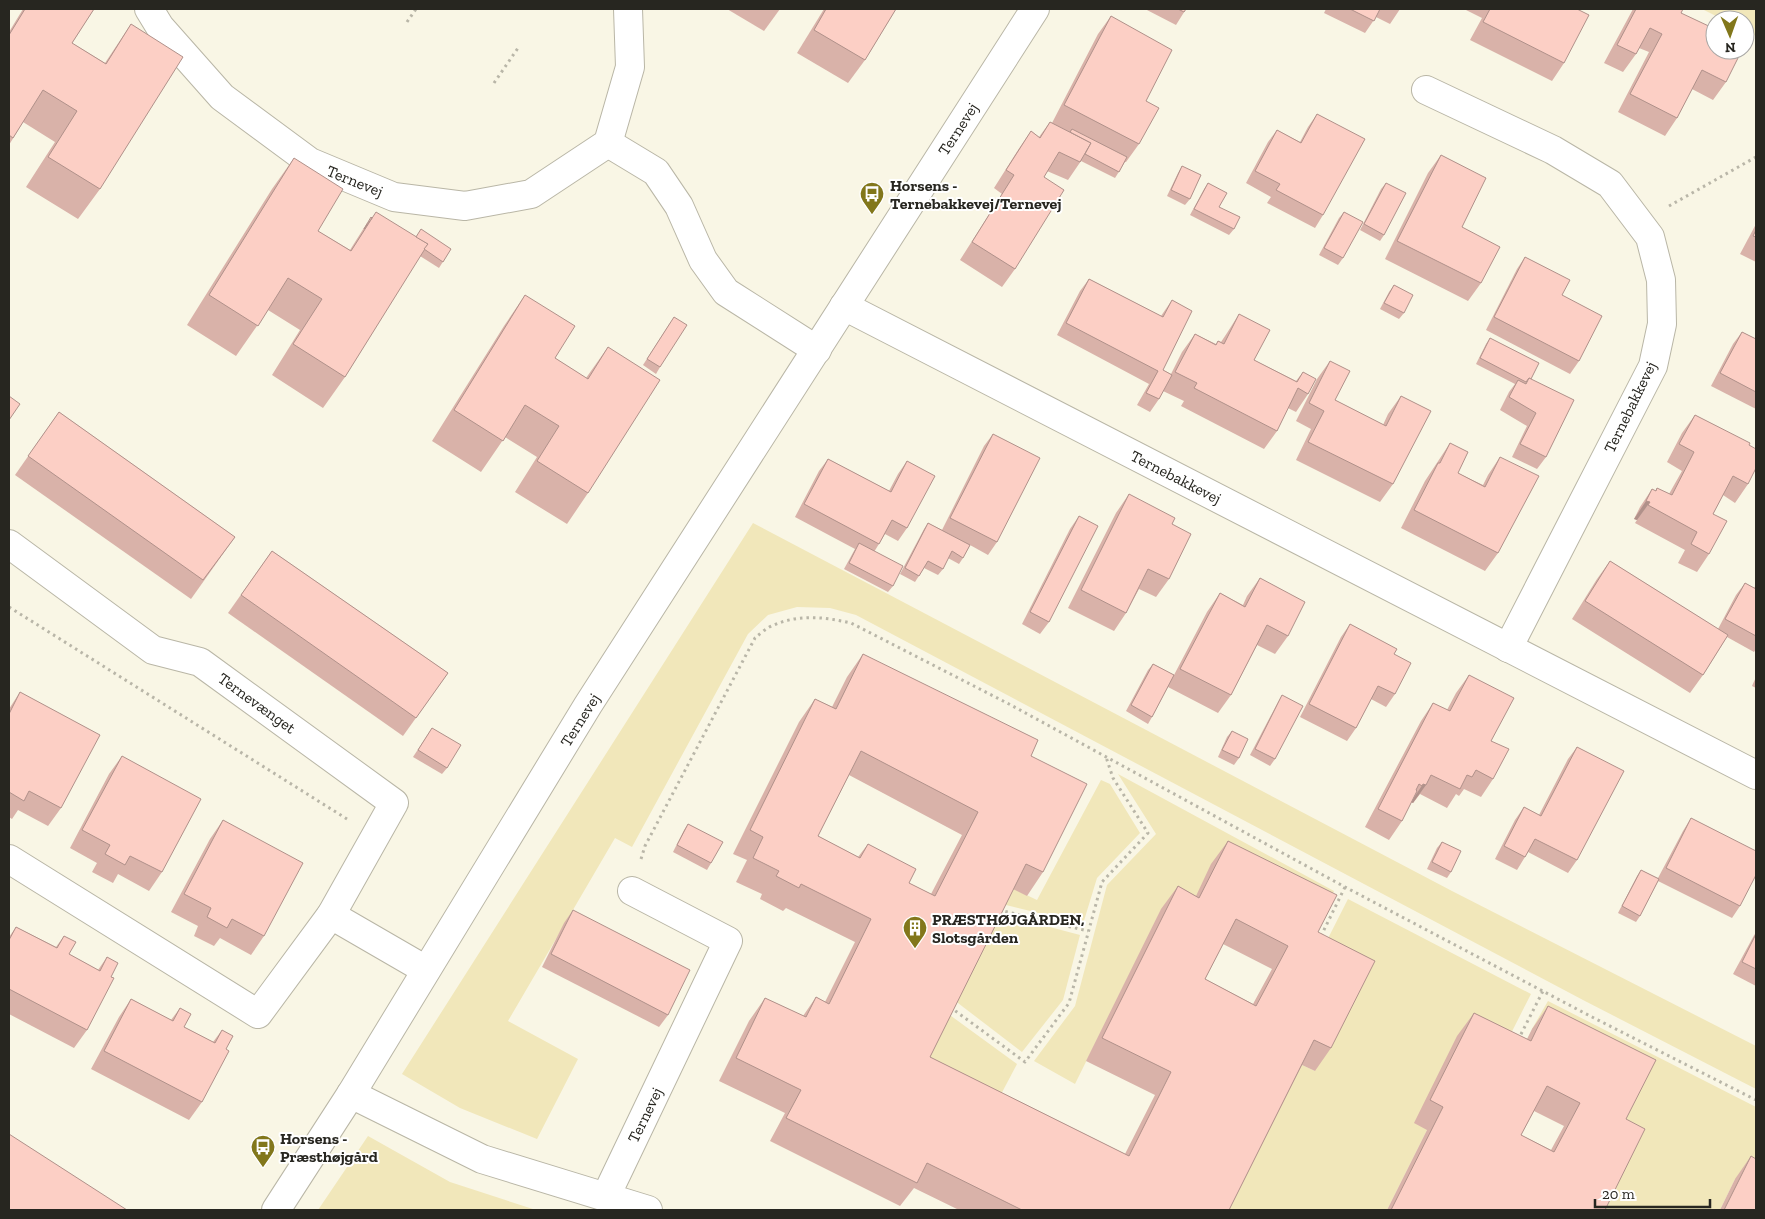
<svg xmlns="http://www.w3.org/2000/svg" width="1765" height="1219" font-family="'Zilla Slab',serif">
  <style>
    .green { fill: #f1e7ba }
    .lines { fill: none; stroke-linecap: round; stroke-linejoin: round }
    .minor-casing { stroke: #b9b6a6; stroke-width: 30 }
    .tertiary-casing { stroke: #b9b6a6; stroke-width: 30 }
    .path { stroke: #b9b6a8; stroke-width: 3; stroke-dasharray: 2.5 4; stroke-linecap: butt }
    .minor { stroke: #fff; stroke-width: 28 }
    .tertiary { stroke: #fff; stroke-width: 28 }
    .wall { fill: #d9b2a9; fill-rule: evenodd }
    .shaded-wall { fill: #b0918a }
    .building { fill: #fccfc5; stroke: #b0918a; fill-rule: evenodd }
    .labels { text-anchor: middle; dominant-baseline: central; stroke-width: 4; stroke-linejoin: round; paint-order: stroke }
    .street-label { font-size: 16px; fill: #272620; stroke: #fff }
    .poi-label { font-size: 16px; font-weight: bold; fill: #272620; stroke: #fff; text-anchor: start }
  </style>
  <rect width="100%" height="100%" fill="#f9f6e5"/>
  <g class="green">
    <path d="M1702 9H1756V36L1745 31V20H1724Z"/>
    <path d="M753 523 1452 891 1756 1046V1089L1583 1000 856 615 830 608 797 607 768 615 748 634 632 847 615 838 508 1021 578 1059 537 1139 460 1108 402 1074Z"/>
    <path d="M1118 774 1334 891 1321 918 1183 921 1161 910 1075 1084 1034 1061 1075 1006 1107 885 1156 834Z"/>
    <path d="M1101 780 1110 784 1140 833 1097 878 1083 924 1002 904 1010 887 1037 900Z"/>
    <path d="M1348 899 1531 994 1499 1057 1427 1130 1387 1210H1224L1298 1063 1315 1071 1316 962Z"/>
    <path d="M997 913 1080 935 1063 1000 1022 1052 954 1000Z"/>
    <path d="M1548 1001 1756 1107V1190L1735 1179 1720 1210H1600L1532 1029Z"/>
    <path d="M947 1013 1017 1064 989 1117 914 1080Z"/>
    <path d="M368 1136 450 1182 536 1210H318Z"/>
  </g>
  <g class="lines">
    <defs>
      <g id="minor">
        <path d="M149 9 160 27 222 97 310 162 394 197 465 206 531 194 608 143 630 67 628 9"/>
        <path d="M1426 90 1553 150 1610 184 1650 237 1661 280 1662 324 1653 366 1508 648"/>
        <path d="M608 143 656 172 679 206 703 260 726 292 817 350"/>
        <path d="M844 306 1756 775"/>
        <path d="M9 544 153 650 200 662 394 803 331 915 258 1014 9 859"/>
        <path d="M331 915 426 970"/>
        <path d="M351 1094 482 1159 648 1210"/>
        <path d="M606 1196 728 941 632 891"/>
      </g>
      <path id="tertiary" d="M276 1210 351 1094 588 705 1035 9"/>
    </defs>
    <use href="#minor" class="minor-casing"/>
    <use href="#tertiary" class="tertiary-casing"/>
    <g class="path">
      <path d="M407 22 416 9"/>
      <path d="M494 83 518 48"/>
      <path d="M1669 206 1756 157"/>
      <path d="M9 607 347 819"/>
      <path d="M641 859 645 846 755 638C760 634 767 627 774 625 799 614 825 617 851 623L1009 704 1345 887 1592 1017 1756 1100"/>
      <path d="M999 910 1088 931"/>
      <path d="M1321 936 1345 887"/>
      <path d="M950 1007 1025 1062 1069 1003 1102 882 1148 833 1113 778 1106 757"/>
      <path d="M1518 1040 1543 991"/>
    </g>
    <use href="#minor" class="minor"/>
    <use href="#tertiary" class="tertiary"/>
  </g>
  <g class="wall">
    <path d="M23 9H94L72 43 105 63 131 24 100 189 78 219 26 187 55 142 23 122 9 145V32Z"/>
    <path d="M727 9H780L764 31Z"/>
    <path d="M824 9H896L865 60 848 83 797 53Z"/>
    <path d="M1145 9H1186L1176 25Z"/>
    <path d="M1326 9H1400L1390 24 1376 17 1365 33 1324 13Z"/>
    <path d="M1466 9H1577L1564 63 1552 81 1470 40 1482 18 1466 10Z"/>
    <path d="M1633 9H1683L1681 13 1726 82 1713 100 1692 89 1677 118 1665 136 1618 112 1649 52 1639 48 1636 54 1623 72 1604 63Z"/>
    <path d="M1111 16 1139 144 1126 162H1125L1115 178 1081 161 1068 180 1047 171 1044 177 1015 269 1002 287 960 260 1002 194 994 188 1018 150 1031 131 1039 137 1050 122 1052 123 1098 34Z"/>
    <path d="M1317 114 1323 215 1315 228 1267 203 1271 197 1246 183 1268 142 1277 130 1300 142 1308 127Z"/>
    <path d="M1441 155 1462 227 1481 283 1468 301 1385 259 1428 173Z"/>
    <path d="M294 158 318 231 350 250 367 223 415 237 451 249 439 268 420 256 345 377 323 408 272 375 300 330 268 310 236 356 187 325 272 189Z"/>
    <path d="M1182 166 1190 199 1185 205 1167 196 1178 173Z"/>
    <path d="M1208 183 1219 207 1234 229 1229 235 1190 215 1204 189Z"/>
    <path d="M1386 183 1384 235 1380 241 1360 230 1381 189Z"/>
    <path d="M1344 212 1343 258 1338 265 1319 255 1339 218Z"/>
    <path d="M1756 224V262L1740 254Z"/>
    <path d="M1525 257 1562 295 1579 361 1570 374 1486 330 1517 269Z"/>
    <path d="M1089 279 1161 316 1172 300 1163 370 1171 374 1182 352 1195 334 1216 344 1218 341 1221 342 1227 333 1239 314 1254 360 1296 381 1303 372 1308 394 1296 412 1288 408 1277 431 1264 449 1181 406 1184 401 1163 391 1159 399 1150 412 1137 405 1149 384 1057 335 1080 291Z"/>
    <path d="M1394 285 1404 313 1399 319 1380 309 1389 292Z"/>
    <path d="M525 295 555 358 586 378 608 347 588 493 567 524 515 492 537 457 505 437 481 472 432 441 504 326Z"/>
    <path d="M670 323 660 367 656 374 643 365Z"/>
    <path d="M1742 332 1756 339V409L1711 386 1733 344Z"/>
    <path d="M1490 338 1531 379 1546 457 1537 469 1512 457 1527 426 1500 410 1509 392 1515 384 1476 364 1486 344Z"/>
    <path d="M1330 361 1335 400 1383 425 1388 414 1401 396 1393 484 1380 502 1296 460 1311 429 1296 421 1317 379Z"/>
    <path d="M59 412 235 537 191 599 15 475Z"/>
    <path d="M1695 415 1749 445 1748 484 1735 503 1723 495 1713 514 1709 554 1697 572 1678 563 1685 550 1635 523 1637 520 1634 519 1640 507 1652 489 1655 491 1657 488 1669 494 1682 471 1667 462 1682 433Z"/>
    <path d="M993 434 997 542 988 555 970 545 963 558 959 564 948 558 943 569 938 575 924 568 915 582 900 574 924 529 928 523 942 530 984 446Z"/>
    <path d="M1450 443 1458 473 1483 485 1488 475 1500 457 1498 553 1485 571 1401 528 1425 481Z"/>
    <path d="M828 459 889 491 898 474 907 461V528L898 541 885 534 874 552 893 586 888 592 844 569 855 549 795 517 819 471Z"/>
    <path d="M1129 494 1169 579 1156 597 1139 589 1126 613 1114 631 1068 608 1116 513Z"/>
    <path d="M1079 516 1049 622 1040 634 1022 624 1070 529Z"/>
    <path d="M272 551 448 673 403 736 228 613Z"/>
    <path d="M1610 561 1718 629 1736 595 1745 583 1754 588 1756 585V649L1754 652 1727 637 1703 675 1690 693 1572 619 1597 579Z"/>
    <path d="M1260 578 1288 636 1275 654 1257 645 1231 695 1218 713 1168 687 1152 717 1148 724 1126 711 1148 670 1153 664 1174 675 1207 612 1220 593 1243 605 1247 596Z"/>
    <path d="M1350 624 1394 654 1395 694 1386 707 1371 699 1356 728 1347 741 1300 717 1341 637Z"/>
    <path d="M863 654 1031 756 1043 872 1027 896 1013 889 930 1057 1125 1154 1155 1095 1086 1061 1161 909 1178 886 1196 896 1211 864 1228 841 1318 932 1331 1048 1315 1071 1302 1065 1229 1210H959L914 1188 900 1206 770 1141 785 1113 719 1081 749 1021 765 998 803 1016 816 997 825 1002 855 942 786 908 783 911 760 899 762 894 736 882 747 860 733 854 799 722 815 699 832 707 847 677ZM849 775 962 835 931 894 909 883 868 844 858 857 818 836ZM1223 944 1272 969 1253 1004 1205 979Z"/>
    <path d="M1469 675 1491 741 1493 779 1481 797 1464 789 1459 796 1456 794 1447 808 1420 794 1413 803 1411 802 1402 821 1389 840 1365 827 1421 721 1433 703 1447 710 1456 693Z"/>
    <path d="M1756 677V688L1752 686Z"/>
    <path d="M20 692 61 808 48 826 18 810 12 819 9 817V709Z"/>
    <path d="M1282 695 1275 759 1270 766 1250 755 1278 702Z"/>
    <path d="M432 728 447 768 442 774 413 757Z"/>
    <path d="M1232 731 1239 758 1234 765 1218 757 1227 737Z"/>
    <path d="M1577 747V860L1568 873 1528 852 1517 870 1495 859 1515 820 1524 807 1539 815 1568 759Z"/>
    <path d="M122 756 162 872 149 891 118 874 113 883 92 872 97 863 70 848 109 774Z"/>
    <path d="M1691 818 1740 906 1732 918 1658 881 1640 916 1636 922 1618 913 1637 876 1641 870 1658 878 1683 831Z"/>
    <path d="M223 820 264 936 251 955 220 938 214 946 194 936 198 926 171 912 210 839Z"/>
    <path d="M688 824 711 863 707 870 673 852 684 830Z"/>
    <path d="M1442 842 1451 872 1447 878 1427 869 1437 848Z"/>
    <path d="M573 910 668 1015 659 1027 542 967 564 923Z"/>
    <path d="M16 927 56 947 64 936 69 954 98 970 107 957 111 977 87 1030 74 1048 9 1014V937Z"/>
    <path d="M1756 932V986L1733 974 1752 939Z"/>
    <path d="M131 999 171 1020 180 1008 184 1027 213 1042 222 1030 202 1102 189 1120 91 1069 119 1017Z"/>
    <path d="M1548 1006 1626 1119 1605 1210H1387L1427 1130 1414 1123 1457 1036 1474 1013 1527 1039 1532 1029ZM1534 1111 1564 1126 1551 1150 1521 1135Z"/>
    <path d="M1751 1156 1756 1210H1720L1735 1179Z"/>
  </g>
  <g class="shaded-wall">
    <path d="M1646 501 1650 502 1637 520 1634 519Z"/>
    <path d="M1423 784 1426 785 1413 803 1411 802Z"/>
  </g>
  <g class="building">
    <path d="M25 9H94L72 43 106 64 131 24 183 57 100 189 48 157 77 111 43 90 13 138 9 135V35Z"/>
    <path d="M826 9H896L865 60 814 30Z"/>
    <path d="M1178 9H1186L1184 12Z"/>
    <path d="M1350 9H1380L1374 21Z"/>
    <path d="M1490 9H1577L1589 15 1564 63 1483 22Z"/>
    <path d="M1636 9H1683L1681 13 1715 29V50H1742L1726 82 1702 70 1677 118 1630 94 1662 34 1650 28 1636 54 1617 45Z"/>
    <path d="M1111 16 1172 50 1146 101 1159 108 1139 144 1064 105Z"/>
    <path d="M1317 114 1365 139 1323 215 1276 190 1280 184 1255 171 1277 130 1301 143Z"/>
    <path d="M1050 122 1091 143 1080 162 1059 152 1044 177 1064 190 1015 269 972 242 1014 175 1006 170 1031 131 1040 138Z"/>
    <path d="M1072 129 1127 157 1119 172 1085 154 1091 143 1070 132Z"/>
    <path d="M1441 155 1486 178 1462 227 1500 247 1481 283 1397 241Z"/>
    <path d="M294 158 343 189 318 231 351 251 376 212 428 244 345 377 293 344 322 299 288 278 258 326 209 295Z"/>
    <path d="M1182 166 1201 175 1190 199 1171 190Z"/>
    <path d="M1208 183 1227 193 1219 207 1240 217 1234 229 1194 209Z"/>
    <path d="M1386 183 1406 193 1384 235 1364 224Z"/>
    <path d="M1344 212 1363 222 1343 258 1324 248Z"/>
    <path d="M371 217 372 218 364 229Z"/>
    <path d="M421 229 451 249 443 262 424 249 428 244 416 237Z"/>
    <path d="M1756 230V237L1753 236Z"/>
    <path d="M1525 257 1570 280 1562 295 1602 316 1579 361 1494 317Z"/>
    <path d="M1089 279 1163 317 1172 300 1192 311 1163 370 1172 375 1159 399 1146 393 1158 371 1066 323Z"/>
    <path d="M1394 285 1413 295 1404 313 1384 303Z"/>
    <path d="M525 295 575 326 555 358 588 379 608 347 660 380 588 493 537 461 559 426 525 405 503 441 454 410Z"/>
    <path d="M1239 314 1270 330 1254 360 1297 382 1303 372 1316 379 1308 394 1298 388 1277 431 1194 388 1197 383 1175 372 1195 334 1216 345 1218 341 1224 344Z"/>
    <path d="M674 317 687 325 660 367 647 359Z"/>
    <path d="M1742 332 1756 339V392L1720 373Z"/>
    <path d="M1490 338 1539 363 1531 379 1529 378 1526 382 1480 358Z"/>
    <path d="M1330 361 1350 371 1335 400 1386 426 1401 396 1431 411 1393 484 1308 442 1324 411 1309 403Z"/>
    <path d="M1529 378 1574 400 1546 457 1520 444 1536 413 1509 397 1518 380 1526 384Z"/>
    <path d="M9 396 20 404 9 420Z"/>
    <path d="M59 412 235 537 203 580 28 456Z"/>
    <path d="M1695 415 1750 443 1749 445 1756 449V468L1748 484 1733 476 1713 514 1727 521 1709 554 1691 544 1697 532 1648 505 1650 502 1646 501 1652 489 1656 491 1657 488 1672 495 1694 452 1679 444Z"/>
    <path d="M993 434 1040 458 997 542 950 518Z"/>
    <path d="M1450 443 1468 452 1458 473 1485 487 1500 457 1539 476 1498 553 1414 510 1438 463H1440Z"/>
    <path d="M828 459 891 492 907 461 935 476 907 528 892 520 879 544 804 504Z"/>
    <path d="M1129 494 1175 518 1172 524 1191 534 1169 579 1148 569 1126 613 1081 590Z"/>
    <path d="M1079 516 1098 526 1049 622 1030 612Z"/>
    <path d="M928 523 970 545 963 558 952 551 943 569 928 561 919 576 905 568Z"/>
    <path d="M859 543 903 566 893 586 849 563Z"/>
    <path d="M272 551 448 673 416 718 241 595Z"/>
    <path d="M1610 561 1728 635 1703 675 1585 601Z"/>
    <path d="M1260 578 1305 602 1288 636 1267 625 1231 695 1180 669 1220 593 1245 607Z"/>
    <path d="M1745 583 1756 589V587V636L1725 619Z"/>
    <path d="M1350 624 1397 649 1394 654 1411 663 1395 694 1378 686 1356 728 1309 704Z"/>
    <path d="M863 654 1038 740 1031 756 1087 784 1043 872 1026 864 930 1057 1129 1156 1171 1072 1102 1038 1178 886 1199 898 1228 841 1337 895 1318 932 1375 961 1331 1048 1314 1040 1229 1210H1022L927 1163 917 1183 786 1118 801 1090 736 1058 765 998 806 1017 816 997 829 1004 871 919 801 884 799 888 776 876 779 871 753 858 763 837 750 830 815 699 836 709ZM861 751 978 812 935 896 909 883 916 869 868 844 860 858 818 836ZM1236 919 1288 946 1256 1006 1205 979Z"/>
    <path d="M1153 664 1174 675 1152 717 1131 705Z"/>
    <path d="M1469 675 1514 698 1491 741 1509 749 1493 779 1476 770 1472 777 1467 775 1460 789 1431 775 1426 785 1423 784 1422 786 1419 784 1416 790 1417 791 1402 821 1378 809 1433 703 1450 711Z"/>
    <path d="M20 692 100 735 61 808 29 791 24 801 9 792V714Z"/>
    <path d="M1282 695 1303 706 1275 759 1255 749Z"/>
    <path d="M432 728 461 745 447 768 418 750Z"/>
    <path d="M1232 731 1248 739 1239 758 1222 750Z"/>
    <path d="M1577 747 1624 771 1577 860 1535 839 1525 857 1504 846 1524 807 1541 816Z"/>
    <path d="M122 756 201 799 162 872 130 856 125 865 105 854 110 845 82 830Z"/>
    <path d="M1691 818 1756 851V875L1740 906 1666 868Z"/>
    <path d="M223 820 303 863 264 936 232 919 227 928 207 917 211 908 184 894Z"/>
    <path d="M688 824 723 842 711 863 677 845Z"/>
    <path d="M1442 842 1461 851 1451 872 1432 862Z"/>
    <path d="M1641 870 1659 879 1640 916 1622 906Z"/>
    <path d="M573 910 690 970 668 1015 551 954Z"/>
    <path d="M16 927 57 948 64 936 76 942 69 954 100 971 107 957 118 963 111 977 114 978 87 1030 9 989V940Z"/>
    <path d="M1756 934V969L1742 962Z"/>
    <path d="M131 999 173 1021 180 1008 191 1014 184 1027 215 1043 222 1030 233 1036 226 1049 229 1051 202 1102 104 1051Z"/>
    <path d="M1548 1006 1656 1060 1626 1119 1645 1129 1605 1210H1391L1443 1107 1430 1100 1474 1013 1531 1041ZM1547 1086 1580 1103 1554 1152 1521 1135Z"/>
    <path d="M9 1134 127 1210H9Z"/>
    <path d="M1751 1156 1756 1159V1210H1724Z"/>
  </g>
  <defs>
    <symbol id="bus-pin" viewBox="-11 -11 22 30"><path d="M0 17L-7.5 6A9.5 9.5 0 1 1 7.5 6Z" fill="#82771b" stroke="#fff"/><path d="M-5-6H5V4H4V6H2V4H-2V6H-4V4H-5ZM-3.5-4V0h7V-4ZM-3.5 1.2v1.5H-2V1.2ZM2 1.2v1.5H3.5V1.2Z" fill="#fff"/></symbol>
    <symbol id="building-pin" viewBox="-11 -11 22 30"><path d="M0 17L-7.5 6A9.5 9.5 0 1 1 7.5 6Z" fill="#82771b" stroke="#fff"/><path d="M-4-6H4V6H1V3H-1V6H-4ZM-2.5-4.3h1.7v1.8h-1.7ZM.8-4.3h1.7v1.8H.8ZM-2.5-1h1.7V.8h-1.7ZM.8-1h1.7V.8H.8Z" fill="#fff"/></symbol>
  </defs>
  <g fill-rule="evenodd">
    <use href="#bus-pin" x="858" y="180" width="28" height="38"/>
    <use href="#building-pin" x="901" y="914" width="28" height="38"/>
    <use href="#bus-pin" x="249" y="1133" width="28" height="38"/>
  </g>
  <g class="labels">
    <g class="street-label">
      <text transform="translate(958 129) rotate(-57)">Ternevej</text>
      <text transform="translate(355 181) rotate(22)">Ternevej</text>
      <text transform="translate(1630 407) rotate(-64)">Ternebakkevej</text>
      <text transform="translate(1176 477) rotate(27)">Ternebakkevej</text>
      <text transform="translate(257 703) rotate(36)">Ternevænget</text>
      <text transform="translate(580 720) rotate(-58)">Ternevej</text>
      <text transform="translate(645 1115) rotate(-64)">Ternevej</text>
    </g>
    <g class="poi-label">
      <text x="890" y="185">Horsens -<tspan x="890" dy="18">Ternebakkevej/Ternevej</tspan></text>
      <text x="932" y="919">PRÆSTHØJGÅRDEN,<tspan x="932" dy="18">Slotsgården</tspan></text>
      <text x="280" y="1138">Horsens -<tspan x="280" dy="18">Præsthøjgård</tspan></text>
    </g>
  </g>
  <rect width="1765" height="1219" fill="none" stroke="#272620" stroke-width="20"/>
  <g transform="translate(1730 35) rotate(178)"><circle r="24" fill="#ffffff" stroke="#a9a8a6"/>
  <path d="M0-4L9 19L0 12L-9 19Z" fill="#82771b"/>
  <text y="-8" font-size="14" font-weight="bold" text-anchor="middle" fill="#272620">N</text>
  </g>
  <path d="M1595 1199v8h115v-8" fill="none" stroke="#272620" stroke-width="2.5"/>
  <text x="1602" y="1199" font-size="15" fill="#272620" stroke="#ffffff" stroke-width="4" paint-order="stroke">20 m</text>
</svg>
